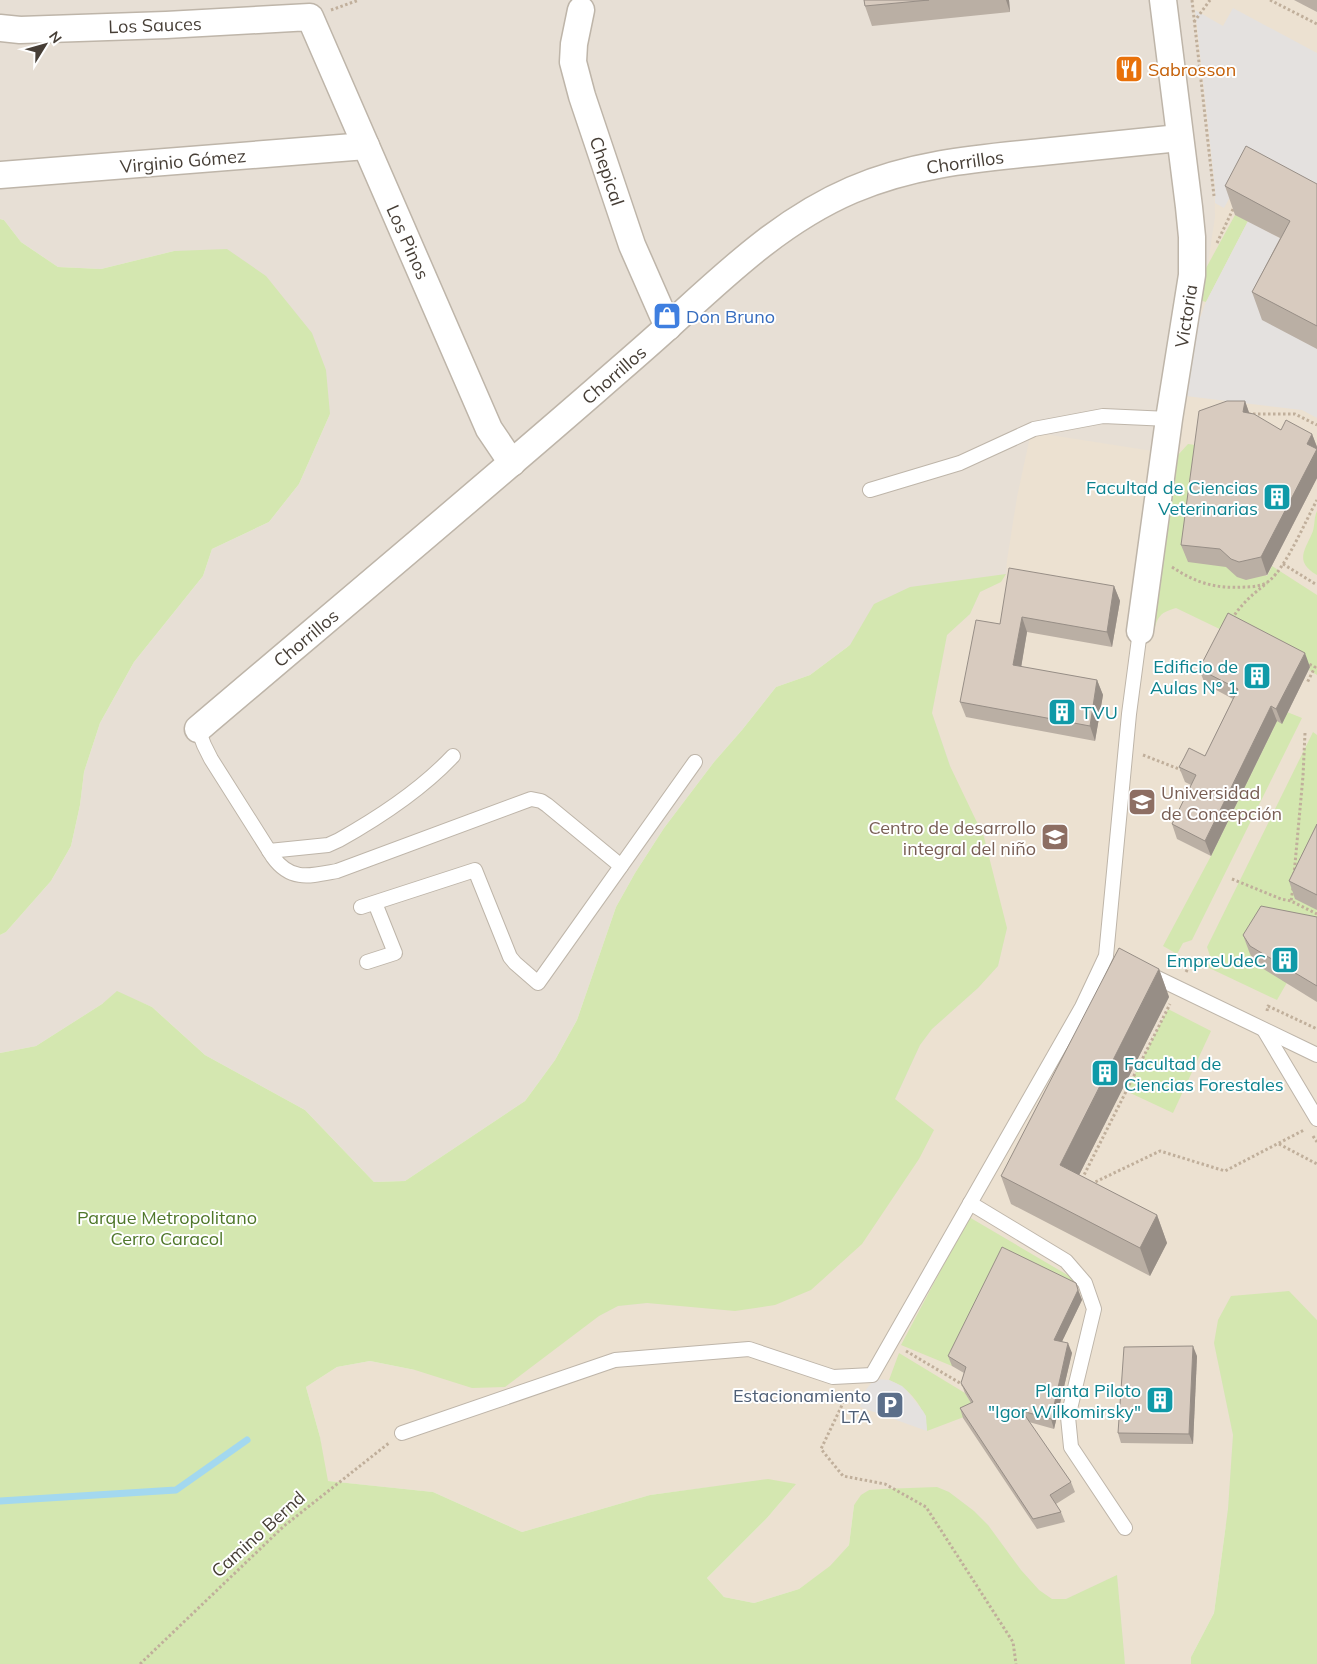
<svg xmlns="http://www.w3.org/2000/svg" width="1317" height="1664" font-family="Mulish,sans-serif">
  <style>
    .residential { fill: #e7dfd5 }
    .education { fill: #ece1d1 }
    .green { fill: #d4e7b0 }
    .parking { fill: #e4e1df }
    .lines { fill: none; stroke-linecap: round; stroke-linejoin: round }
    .stream { stroke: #a3d8ef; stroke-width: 7 }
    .service-casing { stroke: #beb5a9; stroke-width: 16 }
    .minor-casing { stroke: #beb5a9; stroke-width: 29 }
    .path { stroke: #c0af9b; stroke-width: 3; stroke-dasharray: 2.5 2.5; stroke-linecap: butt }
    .service { stroke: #fff; stroke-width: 14 }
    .minor { stroke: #fff; stroke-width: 26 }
    .wall { fill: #baafa4 }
    .shaded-wall { fill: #978e86 }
    .building { fill: #d8cbbf; stroke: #978e86 }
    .labels { text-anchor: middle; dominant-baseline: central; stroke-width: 4; stroke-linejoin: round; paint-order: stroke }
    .street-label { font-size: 18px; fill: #463e36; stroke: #fff }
    .food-label { font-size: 18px; fill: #c56008; stroke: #fff; text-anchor: start }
    .shop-label { font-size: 18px; fill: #366cbe; stroke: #fff; text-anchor: start }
    .culture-label { font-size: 18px; fill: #0d838f; stroke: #fff; text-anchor: end }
    .education-label { font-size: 18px; fill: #785e54; stroke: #fff; text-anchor: start }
    .park-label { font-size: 18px; fill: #4f772a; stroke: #fff }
    .service-label { font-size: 18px; fill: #4e5e75; stroke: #fff; text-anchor: end }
  </style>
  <rect width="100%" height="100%" fill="#f3eee7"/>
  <path class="residential" d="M0 0H1317V1320L1288 1291 1191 1657V1664H1125L1124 1657 899 1489 327 1481 320 1437 415 1370 874 604 850 645 810 675 776 687 742 730 714 762 664 828 635 873 616 907 577 1020 555 1060 525 1101 405 1181 374 1182 305 1110 205 1055 152 1007 117 992 102 1004 36 1046 0 1053V935L6 932 51 881 71 846 80 805 84 772 100 723 134 662 203 576 212 549 269 522 299 484 330 414 174 251 101 269 58 267 21 242 4 220 0 219Z"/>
  <path class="education" d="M1192 0H1317V1320L1288 1291 1214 1343 1233 1435 1228 1509 1214 1613 1191 1657V1664H1125L1117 1575 1066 1599 1052 1600 1039 1590 1021 1570 988 1525 974 1511 949 1492 937 1488 869 1490 854 1505 849 1545 830 1567 799 1589 754 1603 724 1597 707 1578 767 1518 795 1485 719 1486 650 1495 522 1532 433 1492 327 1481 320 1437 306 1387 337 1367 370 1361 415 1370 599 1316 618 1306 647 1303 918 1117 895 1100 920 1045 932 1029 978 988 998 966 1007 928 932 713 947 635 970 614 980 592 1001 582 1006 574 1007 560 1017 497 1031 432 1178 455 1182 412 1198 306 1202 302 1215 217 1214 185Z"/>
  <g class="green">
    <path d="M1235 215 1248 221 1206 302 1199 300 1205 270Z"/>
    <path d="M0 219 4 220 21 242 58 267 101 269 174 251 227 249 266 276 312 333 326 370 330 414 299 484 269 522 212 549 203 576 134 662 100 723 84 772 80 805 71 846 51 881 6 932 0 935Z"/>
    <path d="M1188 444 1203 446 1220 551 1267 576 1272 566 1317 595V675L1309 670 1310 667 1230 634 1176 608C1158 613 1157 618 1153 636L1156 555 1178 455Z"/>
    <path d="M1317 511V575C1293 561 1306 549 1313 531 1315 524 1314 517 1317 511Z"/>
    <path d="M1006 574 1001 582 980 592 970 614 947 635 932 713 950 766 984 837 1007 928 998 966 978 988 932 1029 920 1045 895 1099 934 1130 919 1159 862 1244 811 1290 775 1305 735 1311 647 1303 618 1306 599 1316 505 1387 472 1388 415 1370 370 1361 337 1367 306 1387 320 1437 328 1481 433 1492 522 1532 650 1495 768 1479 796 1484 767 1518 707 1578 724 1597 754 1603 799 1589 830 1566 849 1545 854 1505 861 1495 869 1490 883 1489 937 1487 949 1492 974 1511 988 1525 1021 1570 1039 1590 1052 1599H1066L1117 1575 1125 1664H0V1053L36 1046 102 1004 117 991 152 1007 205 1055 305 1110 374 1182 405 1181 525 1101 555 1060 577 1020 616 907 635 873 664 828 714 762 742 730 776 687 810 675 850 645 874 604 910 587Z"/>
    <path d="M1287 712 1302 718 1192 940 1183 943 1177 954 1163 946 1211 856 1277 721Z"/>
    <path d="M1313 732 1317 735V930L1277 1000 1205 966 1210 956 1207 947Z"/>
    <path d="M1168 1009 1211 1031 1173 1113 1126 1091Z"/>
    <path d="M969 1217 1076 1280 1072 1289 1006 1257 952 1366 901 1345Z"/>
    <path d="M1289 1291 1317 1320V1664H1191V1657L1214 1613 1228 1509 1233 1435 1214 1343 1218 1320 1231 1296Z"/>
    <path d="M899 1353 965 1393 977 1412 927 1431C926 1408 910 1388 889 1380Z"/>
  </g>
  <g class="parking">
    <path d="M1233 8 1317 53V206L1246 168 1224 208 1215 203V188L1195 10 1223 26Z"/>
    <path d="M1248 221 1300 249 1317 349V418L1302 410 1186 396 1195 331 1206 302Z"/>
    <path d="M877 1379 889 1380 902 1386 907 1391 923 1411 926 1416 927 1431 860 1407 864 1392 873 1381Z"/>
  </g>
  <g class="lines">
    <path class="stream" d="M0 1501 176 1490 247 1440"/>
    <defs>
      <g id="service">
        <path d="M870 490 960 463 1034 429 1103 416 1169 419"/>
        <path d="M198 729 204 745 211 759 273 857C291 882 310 876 337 871L531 799 541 801 547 805 621 866"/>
        <path d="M269 851 328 845 339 840C380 817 420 791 453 756"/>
        <path d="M361 907 475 870 510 957 515 963 538 983 695 762"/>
        <path d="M367 962 395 953 375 903"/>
        <path d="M1147 973 1317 1055"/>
        <path d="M1264 1030 1317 1119"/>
        <path d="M970 1203 1066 1261 1085 1283 1094 1309 1068 1417 1071 1447 1125 1528"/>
        <path d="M402 1433 615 1360 749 1349 833 1377 872 1375 1082 1007 1106 956 1129 714 1140 631"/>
      </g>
      <g id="minor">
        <path d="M581 10 574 44 573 62 582 96 632 245 668 327"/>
        <path d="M0 28 20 30 166 25 310 17 489 429 512 463"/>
        <path d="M0 175 366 146"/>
        <path d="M1140 631 1169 419 1192 275V237L1189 207 1163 0"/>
        <path d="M198 729C331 616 465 504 596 390 621 368 647 346 672 323 728 272 782 220 852 190 910 165 970 159 1032 153 1081 148 1130 143 1179 138"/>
      </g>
    </defs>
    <use href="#service" class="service-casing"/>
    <use href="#minor" class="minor-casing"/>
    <g class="path">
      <path d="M1192 0 1214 196"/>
      <path d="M1270 0 1317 24"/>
      <path d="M331 10 359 0"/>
      <path d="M1194 22 1210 0"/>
      <path d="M1217 243 1235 205"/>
      <path d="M1248 414H1295L1317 425"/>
      <path d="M1283 564 1317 585"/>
      <path d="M1172 567C1196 583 1216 589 1245 587 1253 587 1264 586 1270 580 1286 567 1306 520 1317 500"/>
      <path d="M1232 619C1241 604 1253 594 1267 583"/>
      <path d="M1305 662 1315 667 1307 683"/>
      <path d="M1143 755 1184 771"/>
      <path d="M1294 875 1303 776 1305 733"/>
      <path d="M1232 879 1281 899 1291 901"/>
      <path d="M1293 888 1291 901 1317 914"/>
      <path d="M1186 972 1193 959"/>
      <path d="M1267 1011 1268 1006 1317 1029"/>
      <path d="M1313 1136 1317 1142"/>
      <path d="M1279 1144 1317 1164"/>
      <path d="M1082 1179 1170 1004"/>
      <path d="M1091 1184 1160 1151 1225 1171 1304 1130"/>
      <path d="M906 1351 965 1386"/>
      <path d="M851 1394 844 1401 821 1449 843 1476 885 1484 926 1507 1013 1642 1016 1664"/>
      <path d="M140 1664 284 1526 389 1443"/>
    </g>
    <use href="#service" class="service"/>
    <use href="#minor" class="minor"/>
  </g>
  <g class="wall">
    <path d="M864 0H1009L1010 12 872 26 865 6Z"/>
    <path d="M1294 0H1317V12Z"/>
    <path d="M1317 184V349L1262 320 1252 292 1280 238 1235 215 1225 186Z"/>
    <path d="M1245 401 1249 413 1281 430 1312 434 1317 447V478L1267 575 1246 580 1237 577 1226 567 1188 562 1181 545Z"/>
    <path d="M1114 586 1120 601 1112 647 1027 632 1021 667 1097 680 1103 695 1095 741 966 717 960 702 1000 624Z"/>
    <path d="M1310 667 1282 724 1277 721 1211 856 1177 839 1172 824 1191 785 1185 782 1179 767 1205 756 1233 699 1205 684 1199 669Z"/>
    <path d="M1317 824V910L1295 899 1289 881Z"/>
    <path d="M1317 917V1002L1257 965 1250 954 1243 935Z"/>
    <path d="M1159 969 1169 997 1079 1175 1157 1215 1167 1243 1150 1276 1011 1204 1001 1176Z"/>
    <path d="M1076 1283 1082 1300 1062 1341 1072 1353 1054 1429 1029 1422 1071 1482 1075 1492 1056 1504 1061 1512 1065 1522 1037 1529 963 1418 960 1408 971 1403 965 1393 961 1383 964 1373 952 1366 948 1356Z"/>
    <path d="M1197 1356 1193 1444 1121 1443 1118 1433Z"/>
  </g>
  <g class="shaded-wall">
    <path d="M1006 0H1009L1010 12Z"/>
    <path d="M1245 401 1251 418 1243 412Z"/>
    <path d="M1312 434 1317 447V478L1267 575 1261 557 1307 444Z"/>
    <path d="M1114 586 1120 601 1112 647 1107 632Z"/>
    <path d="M1022 617 1027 632 1019 680 1013 665Z"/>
    <path d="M1305 653 1310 667 1282 724 1276 709Z"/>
    <path d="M1097 680 1103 695 1095 741 1090 726Z"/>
    <path d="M1271 706 1277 721 1211 856 1205 841Z"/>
    <path d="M1159 969 1169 997 1070 1193 1060 1165Z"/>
    <path d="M1157 1215 1167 1243 1150 1276 1140 1248Z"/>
    <path d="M1078 1290 1082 1300 1058 1350 1054 1340Z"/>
    <path d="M1068 1343 1072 1353 1054 1429 1051 1419Z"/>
    <path d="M1193 1346 1197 1356 1193 1444 1189 1434Z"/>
  </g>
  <g class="building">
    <path d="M864 0H929L865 6Z"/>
    <path d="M1246 146 1317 184V326L1252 292 1290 221 1225 186Z"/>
    <path d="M1227 401H1245L1243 412 1254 414 1281 430 1286 420 1312 434 1307 444 1317 449 1261 557 1239 562 1231 559 1220 549 1181 545 1199 411Z"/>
    <path d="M1009 568 1114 586 1107 632 1022 617 1013 665 1097 680 1090 726 960 702 976 620 1000 624Z"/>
    <path d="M1228 613 1305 653 1276 709 1271 706 1205 841 1172 824 1196 775 1179 767 1184 758 1189 748 1205 756 1238 689 1199 669Z"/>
    <path d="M1317 824V895L1289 881Z"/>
    <path d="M1261 906 1317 917V986L1250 946 1243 935Z"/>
    <path d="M1119 948 1159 969 1060 1165 1157 1215 1140 1248 1001 1176Z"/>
    <path d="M1002 1247 1076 1283 1078 1290 1054 1340 1068 1343 1051 1419 1022 1411 1071 1482 1050 1495 1061 1512 1033 1519 960 1408 973 1402 961 1383 966 1367 948 1356Z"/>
    <path d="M1193 1346 1189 1434 1118 1433 1124 1347Z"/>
  </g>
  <defs>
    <symbol id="restaurant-square" viewBox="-11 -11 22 22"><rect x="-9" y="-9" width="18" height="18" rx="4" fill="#e8710a" stroke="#fff"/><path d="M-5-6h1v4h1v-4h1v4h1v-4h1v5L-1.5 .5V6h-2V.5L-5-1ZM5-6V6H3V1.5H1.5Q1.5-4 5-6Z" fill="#fff"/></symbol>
    <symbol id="shop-square" viewBox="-11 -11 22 22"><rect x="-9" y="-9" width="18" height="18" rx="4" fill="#3f7fe0" stroke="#fff"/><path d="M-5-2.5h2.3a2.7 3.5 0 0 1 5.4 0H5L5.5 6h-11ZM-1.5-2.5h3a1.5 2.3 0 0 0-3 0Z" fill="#fff"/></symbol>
    <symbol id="building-square" viewBox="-11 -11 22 22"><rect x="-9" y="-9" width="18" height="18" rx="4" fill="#0f9aa8" stroke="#fff"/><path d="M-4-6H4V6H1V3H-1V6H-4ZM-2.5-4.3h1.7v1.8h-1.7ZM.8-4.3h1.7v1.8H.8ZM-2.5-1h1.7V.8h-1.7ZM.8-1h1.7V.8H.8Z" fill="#fff"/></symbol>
    <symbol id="university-square" viewBox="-11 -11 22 22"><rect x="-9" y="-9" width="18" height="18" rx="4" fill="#8d6e63" stroke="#fff"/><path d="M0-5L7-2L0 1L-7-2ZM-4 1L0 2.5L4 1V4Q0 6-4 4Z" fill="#fff"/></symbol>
    <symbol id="school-square" viewBox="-11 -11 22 22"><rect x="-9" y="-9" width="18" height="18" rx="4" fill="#8d6e63" stroke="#fff"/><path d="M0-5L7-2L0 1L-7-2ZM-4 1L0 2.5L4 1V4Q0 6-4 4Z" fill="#fff"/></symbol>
    <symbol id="parking-square" viewBox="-11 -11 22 22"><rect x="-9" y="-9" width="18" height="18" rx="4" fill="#5c6f8a" stroke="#fff"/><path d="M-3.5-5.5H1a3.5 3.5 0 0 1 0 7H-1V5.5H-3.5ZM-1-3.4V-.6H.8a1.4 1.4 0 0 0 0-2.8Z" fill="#fff"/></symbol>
  </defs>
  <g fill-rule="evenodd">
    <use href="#restaurant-square" x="1113" y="53" width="32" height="32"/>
    <use href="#shop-square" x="651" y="300" width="32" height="32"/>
    <use href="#building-square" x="1261" y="481" width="32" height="32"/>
    <use href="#building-square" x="1241" y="660" width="32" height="32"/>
    <use href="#building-square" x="1046" y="696" width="32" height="32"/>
    <use href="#university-square" x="1126" y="786" width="32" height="32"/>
    <use href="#school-square" x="1039" y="821" width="32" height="32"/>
    <use href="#building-square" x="1269" y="944" width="32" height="32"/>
    <use href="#building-square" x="1089" y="1057" width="32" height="32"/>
    <use href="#building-square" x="1144" y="1384" width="32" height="32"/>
    <use href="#parking-square" x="874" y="1389" width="32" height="32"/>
  </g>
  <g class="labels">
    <g class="street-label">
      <text transform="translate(155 25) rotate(-2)">Los Sauces</text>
      <text transform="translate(183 161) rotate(-5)">Virginio Gómez</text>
      <text transform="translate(965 162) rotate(-8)">Chorrillos</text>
      <text transform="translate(607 171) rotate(71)">Chepical</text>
      <text transform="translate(408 242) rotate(66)">Los Pinos</text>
      <text transform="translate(1186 316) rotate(-81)">Victoria</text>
      <text transform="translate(614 375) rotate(-41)">Chorrillos</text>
      <text transform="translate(306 638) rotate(-40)">Chorrillos</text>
      <text transform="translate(258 1534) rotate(-42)">Camino Bernd</text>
    </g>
    <g class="food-label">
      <text x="1148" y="69">Sabrosson</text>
    </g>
    <g class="shop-label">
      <text x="686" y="316">Don Bruno</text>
    </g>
    <g class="culture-label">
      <text x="1258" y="487">Facultad de Ciencias<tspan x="1258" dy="21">Veterinarias</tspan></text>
      <text x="1238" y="666">Edificio de<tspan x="1238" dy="21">Aulas N° 1</tspan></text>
      <text x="1081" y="712" text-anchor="start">TVU</text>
      <text x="1266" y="960">EmpreUdeC</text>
      <text x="1124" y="1063" text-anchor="start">Facultad de<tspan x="1124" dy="21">Ciencias Forestales</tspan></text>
      <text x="1141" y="1390">Planta Piloto<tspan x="1141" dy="21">"Igor Wilkomirsky"</tspan></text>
    </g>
    <g class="education-label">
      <text x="1161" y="792">Universidad<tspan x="1161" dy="21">de Concepción</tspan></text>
      <text x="1036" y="827" text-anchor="end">Centro de desarrollo<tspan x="1036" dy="21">integral del niño</tspan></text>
    </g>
    <g class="park-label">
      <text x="167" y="1217">Parque Metropolitano<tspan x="167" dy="21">Cerro Caracol</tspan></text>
    </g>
    <g class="service-label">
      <text x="871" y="1395">Estacionamiento<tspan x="871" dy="21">LTA</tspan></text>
    </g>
  </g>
  <g transform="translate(45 45) rotate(53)" stroke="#ffffff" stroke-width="4" paint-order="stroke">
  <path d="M0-4L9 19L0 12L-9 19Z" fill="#463e36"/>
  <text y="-8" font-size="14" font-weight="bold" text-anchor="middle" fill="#463e36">N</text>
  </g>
</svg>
